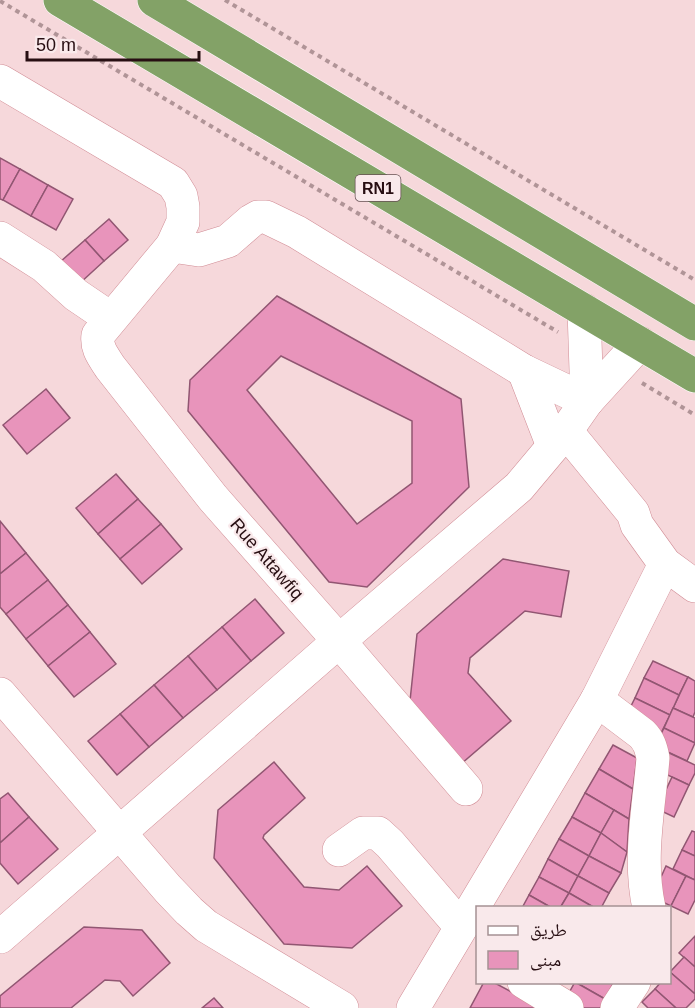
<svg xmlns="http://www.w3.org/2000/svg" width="695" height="1008" font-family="Arial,'Noto Naskh Arabic',sans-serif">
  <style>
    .building { fill: #e894bb; stroke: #915672; stroke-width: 1.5; fill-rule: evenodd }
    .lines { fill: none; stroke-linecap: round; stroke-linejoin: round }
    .minor-casing { stroke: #d18c95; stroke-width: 34 }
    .highway-casing { stroke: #fff; stroke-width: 34 }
    .path { stroke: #b09497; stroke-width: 4; stroke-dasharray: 4.5 4.5; stroke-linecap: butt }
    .minor { stroke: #fff; stroke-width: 33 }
    .highway { stroke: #83a267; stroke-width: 33 }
    .labels { text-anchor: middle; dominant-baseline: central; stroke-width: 4.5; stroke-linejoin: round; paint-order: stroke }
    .shield { fill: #f9e9eb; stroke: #665053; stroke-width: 1.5 }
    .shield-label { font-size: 16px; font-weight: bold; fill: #270e12 }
    .street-label { font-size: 18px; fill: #270e12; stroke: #f9e9eb }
  </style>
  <rect width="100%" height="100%" fill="#f6d8db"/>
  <g class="building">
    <path d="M0 158 20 169 3 200 0 199Z"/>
    <path d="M20 169 48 185 31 216 3 200Z"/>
    <path d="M48 185 73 199 56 230 31 216Z"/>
    <path d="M109 219 128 240 104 261 85 240Z"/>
    <path d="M85 240 104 261 79 284 60 262Z"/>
    <path d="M277 296 461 399 469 487 367 587 329 582 188 411 190 380ZM281 356 412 421V483L357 524 247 390Z"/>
    <path d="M46 389 70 418 27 454 3 425Z"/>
    <path d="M116 474 138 499 98 534 76 508Z"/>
    <path d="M138 499 161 524 120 559 98 534Z"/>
    <path d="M0 521 26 553 0 574Z"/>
    <path d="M161 524 182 549 142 584 120 559Z"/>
    <path d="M26 553 48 580 6 614 0 607V574Z"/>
    <path d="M503 559 569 571 561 617 525 611 470 658 468 673 511 721 461 764 410 701 417 634Z"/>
    <path d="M48 580 68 605 26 639 6 614Z"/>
    <path d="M255 599 284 633 251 661 222 627Z"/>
    <path d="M68 605 90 632 48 666 26 639Z"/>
    <path d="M222 627 251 661 217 690 188 656Z"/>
    <path d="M90 632 116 664 74 697 48 666Z"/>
    <path d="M188 656 217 690 183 718 154 685Z"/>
    <path d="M653 661 688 677 679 695 644 678Z"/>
    <path d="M688 677 695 681V712L693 717 673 708Z"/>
    <path d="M644 678 679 695 670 715 635 698Z"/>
    <path d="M154 685 183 718 149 747 120 714Z"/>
    <path d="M635 698 670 715 661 733 626 716Z"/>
    <path d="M673 708 695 718V743L664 728Z"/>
    <path d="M120 714 149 747 117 775 88 741Z"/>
    <path d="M664 728 695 743 687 761 655 746Z"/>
    <path d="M613 745 637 758 633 789 599 769Z"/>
    <path d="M667 752 695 765V773L689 785 659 771Z"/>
    <path d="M274 762 305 798 264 835 263 838 304 887 339 890 367 866 402 906 352 948 284 944 214 858 218 810Z"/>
    <path d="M599 769 633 789 629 819 585 793Z"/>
    <path d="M672 777 689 785 674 817 657 809Z"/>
    <path d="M8 793 29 817 0 843V799Z"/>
    <path d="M585 793 614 810 601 833 572 817Z"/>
    <path d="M614 810 629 819 627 852 601 833Z"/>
    <path d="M29 817 58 849 18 884 0 863V843Z"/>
    <path d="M572 817 601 833 589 856 559 839Z"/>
    <path d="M692 831 695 832V856L682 850Z"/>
    <path d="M601 833 627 852 621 873 589 856Z"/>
    <path d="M559 839 589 856 578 876 548 859Z"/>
    <path d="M682 850 695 856V880L673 869Z"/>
    <path d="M589 856 621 873 609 893 578 876Z"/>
    <path d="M548 859 578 876 569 893 539 877Z"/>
    <path d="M666 866 686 876 671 906 652 897Z"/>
    <path d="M578 876 609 893 601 908H595L569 893Z"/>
    <path d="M686 876 695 880V900L688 914 671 906Z"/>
    <path d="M539 877 569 893 560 908H552L529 895Z"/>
    <path d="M569 893 595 908H560Z"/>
    <path d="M529 895 552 908H522Z"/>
    <path d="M84 927 142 930 170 963 133 996 120 981 105 980 71 1008H0V996Z"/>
    <path d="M695 936V967L679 953Z"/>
    <path d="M684 957 695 967V994L670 972Z"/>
    <path d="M670 972 695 994V999L686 1008H676L655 989 661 982H670Z"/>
    <path d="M484 982H493L541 1008H470Z"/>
    <path d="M575 982H614L605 999Z"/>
    <path d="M575 982 605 999 600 1008H579L565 1000Z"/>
    <path d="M655 989 676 1008H648L642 1002Z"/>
    <path d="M214 998 223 1008H202Z"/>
  </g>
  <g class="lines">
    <defs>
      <g id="minor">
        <path d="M0 81 173 183 181 196 183 207V222L172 246 98 335C96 348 103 356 110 367L213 498 339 641 466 789"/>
        <path d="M0 238 44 266 76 295 110 318"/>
        <path d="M172 246 199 250 228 241 251 221 258 217H266L297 232 524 371 587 401"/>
        <path d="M584 310 587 401"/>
        <path d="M524 371 553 446"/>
        <path d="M566 431 633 513 637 525 665 564 695 586"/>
        <path d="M0 694 168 889 189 911 206 926 342 1008"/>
        <path d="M597 700 642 734C649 741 651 748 653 758 649 808 638 858 649 908"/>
        <path d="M339 850 363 833H378L390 844 461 927"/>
        <path d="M0 937 339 641 519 487 566 431 587 401 640 343"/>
        <path d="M524 982 567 1008"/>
        <path d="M413 1008 597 700 665 564"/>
        <path d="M617 1008 634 982"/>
      </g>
      <g id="highway">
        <path d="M60 0 695 376"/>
        <path d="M154 0 695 324"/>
      </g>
    </defs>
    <use href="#minor" class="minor-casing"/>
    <use href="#highway" class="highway-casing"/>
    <g class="path">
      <path d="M225 0 695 280"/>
      <path d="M0 1 558 332"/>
      <path d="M642 383 695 415"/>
    </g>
    <use href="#minor" class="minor"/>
    <use href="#highway" class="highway"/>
  </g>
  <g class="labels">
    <rect class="shield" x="355.5" y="175" width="45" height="26" rx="4.5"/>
    <g class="shield-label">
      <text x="378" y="188">RN1</text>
    </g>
    <g class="street-label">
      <text transform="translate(267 559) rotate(49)">Rue Attawfiq</text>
    </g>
  </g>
  <rect x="476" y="906" width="195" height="78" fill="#f9e9eb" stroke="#a59194" stroke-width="1.5"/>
  <rect x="488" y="926" width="30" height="9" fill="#ffffff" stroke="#a59194" stroke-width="1.5"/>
  <text x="530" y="936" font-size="18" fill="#270e12">طريق</text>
  <rect x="488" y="951" width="30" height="18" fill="#e894bb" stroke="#a59194" stroke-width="1.5"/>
  <text x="530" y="966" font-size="18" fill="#270e12">مبنى</text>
  <path d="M27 51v9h172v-9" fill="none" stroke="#270e12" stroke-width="3"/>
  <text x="36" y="51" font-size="18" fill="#270e12" stroke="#f9e9eb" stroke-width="4.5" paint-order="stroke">50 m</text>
</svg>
